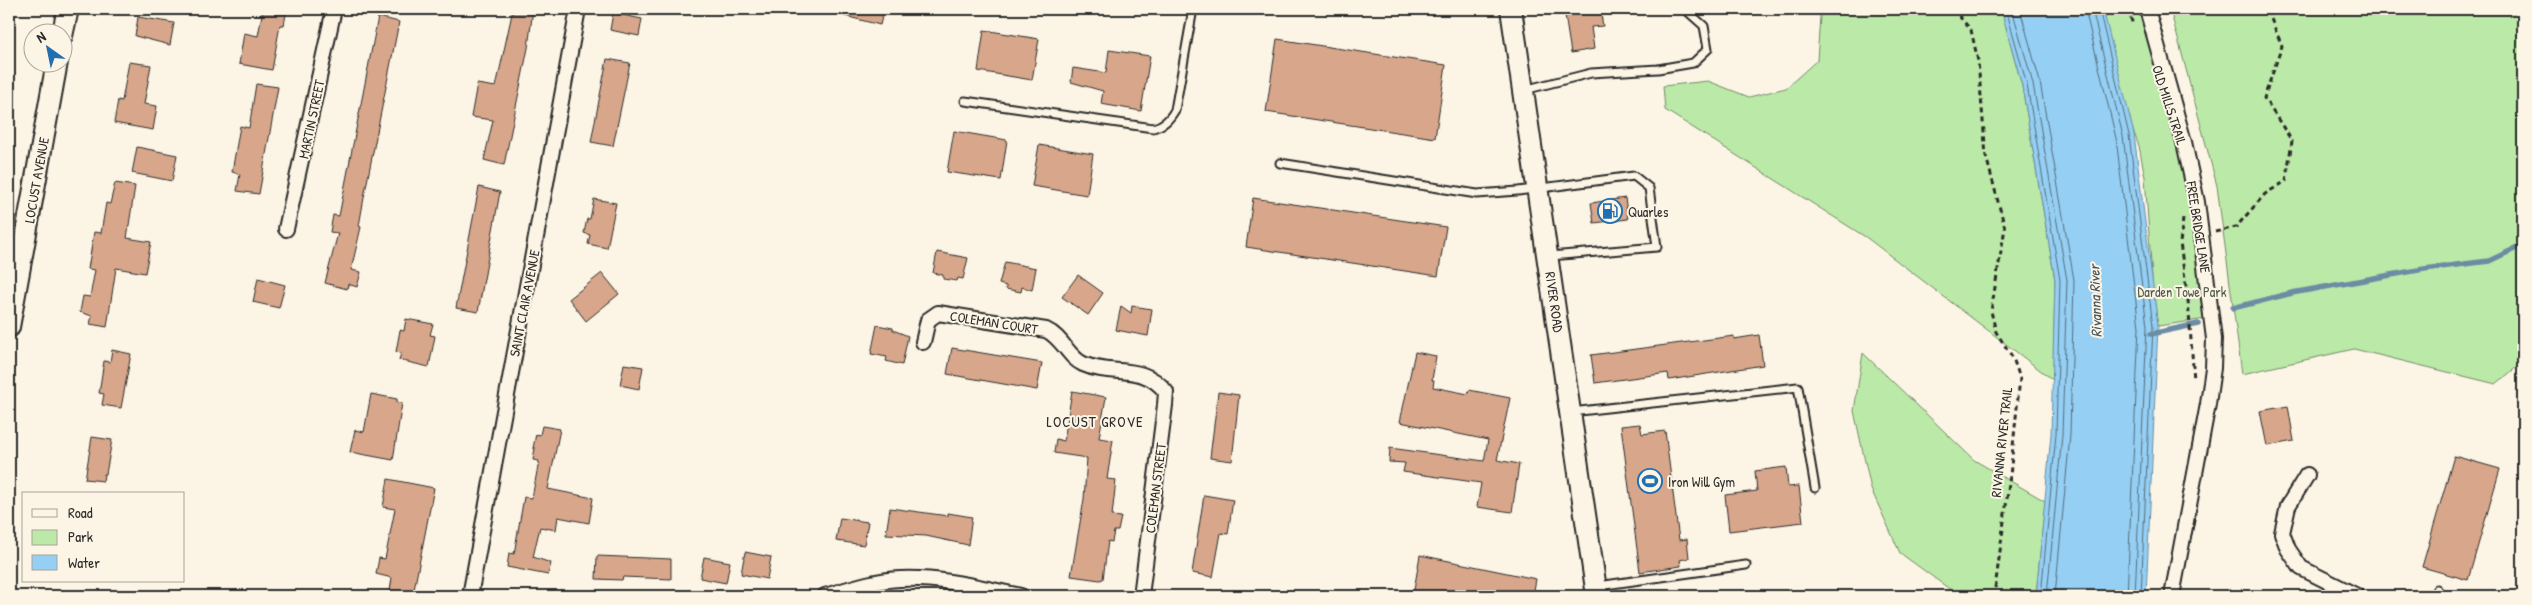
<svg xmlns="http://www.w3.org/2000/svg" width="2532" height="605" font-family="'Patrick Hand',sans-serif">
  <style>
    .green { fill: #bbe9a7; stroke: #738a69 }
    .water { fill: #95cff4; stroke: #6b8da4 }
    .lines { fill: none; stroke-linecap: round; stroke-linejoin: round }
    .shore { stroke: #556d7b; stroke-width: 1 }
    .stream { stroke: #6b8da4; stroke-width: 5.5 }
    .building { fill: #d8a78b; stroke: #2b2b2b }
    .lane-casing { stroke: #2b2b2b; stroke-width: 11 }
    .street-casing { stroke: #2b2b2b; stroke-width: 18 }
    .secondary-casing { stroke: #2b2b2b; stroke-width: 24 }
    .path { stroke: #2b2b2b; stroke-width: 3; stroke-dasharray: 5 4; stroke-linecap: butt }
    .lane { stroke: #fcf5e5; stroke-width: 7 }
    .street { stroke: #fcf5e5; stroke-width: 14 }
    .secondary { stroke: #fcf5e5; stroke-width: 20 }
    .labels { text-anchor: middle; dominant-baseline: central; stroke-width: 4; stroke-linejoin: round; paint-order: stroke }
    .street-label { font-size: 14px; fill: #2b2b2b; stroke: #fcf5e5 }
    .poi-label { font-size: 14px; fill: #2b2b2b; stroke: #fcf5e5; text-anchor: start }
    .park-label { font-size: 14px; fill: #4f5a4a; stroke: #fcf5e5 }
    .water-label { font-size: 15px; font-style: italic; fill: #46545d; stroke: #fcf5e5 }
    .neighbourhood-label { font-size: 15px; letter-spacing: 1px; fill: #2b2b2b; stroke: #fcf5e5 }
  </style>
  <rect width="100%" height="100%" fill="#fcf5e5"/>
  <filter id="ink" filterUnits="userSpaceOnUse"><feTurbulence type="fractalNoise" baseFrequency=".02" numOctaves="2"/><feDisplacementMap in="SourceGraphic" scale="10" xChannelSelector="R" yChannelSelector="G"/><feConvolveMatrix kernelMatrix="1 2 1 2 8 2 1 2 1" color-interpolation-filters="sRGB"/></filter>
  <g filter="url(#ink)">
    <g class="green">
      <path d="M1817 9H2001L2022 86 2055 280 2053 380 1867 238 1665 110 1663 86 1708 81 1749 97 1786 88 1817 60 1820 16Z"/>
      <path d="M2100 9H2144L2177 114 2213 318 2158 326 2153 292 2145 177 2139 146 2126 112Z"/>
      <path d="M2170 9H2523V362L2496 384 2354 349 2242 374 2217 186Z"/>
      <path d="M1863 353 1974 460 2045 501 2036 596H1959L1900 553 1871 489 1854 411Z"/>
    </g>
    <path class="water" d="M2001 9H2103L2134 134 2158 326 2146 596H2036L2051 434 2055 280 2022 86Z"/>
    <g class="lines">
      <g class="shore">
        <path d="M2006 9 2027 85 2060 280 2056 434 2041 596"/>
        <path d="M2012 9 2033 84 2067 280 2062 435 2047 596"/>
        <path d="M2020 9 2040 82 2074 280 2070 435 2055 596"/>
        <path d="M2085 9 2116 138 2139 327 2127 596"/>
        <path d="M2092 9 2123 136 2147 326 2135 596"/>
        <path d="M2099 9 2129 135 2153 326 2141 596"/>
      </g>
      <g class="stream">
        <path d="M2233 308 2292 293 2424 269 2489 261 2523 245"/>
        <path d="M2151 334 2198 324"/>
      </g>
    </g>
    <g class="building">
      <path d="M263 9H287L284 25H280L272 70 239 64 244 33 258 36Z"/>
      <path d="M513 9H533L528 48 504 165 484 160 493 120 471 117 477 84 496 87Z"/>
      <path d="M838 9H884L880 25 837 14Z"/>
      <path d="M1564 9H1600L1603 26 1591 27 1594 49 1571 53Z"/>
      <path d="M613 13 642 19 639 36 610 30Z"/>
      <path d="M138 17 174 23 170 45 135 36Z"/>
      <path d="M378 17 399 22 365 192 359 226 361 227 351 270 361 272 357 287 348 284 347 289 325 283 338 233 330 232 333 215 339 216Z"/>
      <path d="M984 30 1039 39 1032 80 978 71Z"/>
      <path d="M1277 39 1446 65 1435 138 1266 112Z"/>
      <path d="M1109 50 1150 56 1141 111 1101 104 1103 91 1071 82 1073 68 1106 73Z"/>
      <path d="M607 59 630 63 613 146 591 142Z"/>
      <path d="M129 62 151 65 144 104 157 106 153 130 114 123 118 100 122 101Z"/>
      <path d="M256 84 278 87 259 194 237 191 240 174 232 172 240 126 249 128Z"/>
      <path d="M954 131 1007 140 1001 180 947 172Z"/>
      <path d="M1039 145 1093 154 1087 195 1032 186Z"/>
      <path d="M137 147 177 155 172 181 132 173Z"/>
      <path d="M115 183 135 186 127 238 151 242 145 273 116 268 107 327 90 324 92 316 80 312 83 296 90 297 95 270 88 269 94 232 101 233 106 203 110 204Z"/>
      <path d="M479 187 500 192 478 312 456 308Z"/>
      <path d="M1253 198 1446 227 1438 276 1246 247Z"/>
      <path d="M1625 198 1628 219 1594 223 1591 203Z"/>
      <path d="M594 199 616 203 607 248 588 244 590 235 584 233 587 219H590Z"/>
      <path d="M937 252 968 258 963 279 958 278 957 281 943 279V275L933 273Z"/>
      <path d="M1005 262 1036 268 1032 290 1022 287 1021 292 1006 289V286L999 284Z"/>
      <path d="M602 273 619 294 586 321 569 299Z"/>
      <path d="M1078 275 1103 293 1088 315 1062 297Z"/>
      <path d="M258 278 285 285 279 308 253 302Z"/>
      <path d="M1121 306 1131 313 1132 306 1152 309 1148 336 1116 330Z"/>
      <path d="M406 319 433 324 430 335 435 336 429 367 399 360 401 353 396 352 400 330 404 331Z"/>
      <path d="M877 325 893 328V330L908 336 902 365 886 361 887 357 871 354Z"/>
      <path d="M1759 335 1763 365 1669 380 1668 373 1595 383 1591 355 1734 336V339Z"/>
      <path d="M952 348 1042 363 1037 390 947 374Z"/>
      <path d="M112 350 131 354 121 408 102 405 104 394 99 393 104 361 110 362Z"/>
      <path d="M1415 352 1436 356 1432 380H1434L1433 387 1468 394 1469 390 1510 398 1497 460 1519 464 1512 512 1477 507 1481 483 1403 472 1405 463 1389 462 1390 448 1484 461 1488 440 1400 422Z"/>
      <path d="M624 364 643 367 639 389 620 385Z"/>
      <path d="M1072 391 1106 397 1099 438 1113 440 1107 479 1116 480 1112 516 1121 517 1118 531H1114L1112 542 1108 541 1103 579 1100 580 1071 576 1084 499 1087 458 1054 453 1056 439 1064 441Z"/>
      <path d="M1218 392 1239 395 1232 461 1210 458Z"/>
      <path d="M371 394 397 399V402L402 403 393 460 350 452 355 430 364 432Z"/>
      <path d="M2288 406 2294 441 2267 446 2260 411Z"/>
      <path d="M1640 424 1642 434 1665 431 1679 540 1687 539 1689 558 1680 560 1681 566 1640 572 1621 426Z"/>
      <path d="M542 426 560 429 548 489 593 498 589 523 558 517 556 530 540 527 533 557 551 563 548 575 507 567 509 553 514 554 524 497 532 498 539 461 533 460 535 448H533L536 434 540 435Z"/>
      <path d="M92 437 112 440 106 474H104L103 481 85 479Z"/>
      <path d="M2454 456 2500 469 2468 580 2422 567Z"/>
      <path d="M1786 467 1788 487 1799 486 1803 522 1729 531 1725 495 1757 491 1755 471Z"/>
      <path d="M388 479 434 488 413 595 390 591 392 578 376 574 379 558 385 559 395 509 383 507Z"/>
      <path d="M1204 495 1233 500 1228 534 1221 533 1213 577 1192 573Z"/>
      <path d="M890 508 948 516V513L972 517 968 545 926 536 886 534Z"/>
      <path d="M840 518 868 522 864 545 836 541Z"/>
      <path d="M745 552 771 557 767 579 741 574Z"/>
      <path d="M1420 555 1536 579 1533 596H1413Z"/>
      <path d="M597 556 671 559V579L623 577 622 580 596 579Z"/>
      <path d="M704 557 730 562 726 583 700 578Z"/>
    </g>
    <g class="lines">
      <defs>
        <g id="lane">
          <path d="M1524 90 1591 73 1658 69 1693 63 1708 49 1704 26 1686 10 1681 9"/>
          <path d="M965 101 1153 128C1164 125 1169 120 1175 110L1193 9"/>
          <path d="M1280 163 1477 194 1518 191 1634 176 1649 188 1657 247 1550 256"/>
          <path d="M1571 412 1798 387 1815 488"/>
          <path d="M1598 586 1746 565"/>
          <path d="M2434 596 2437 589"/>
        </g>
        <g id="street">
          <path d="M2147 9 2184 142 2197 202 2214 339 2213 368 2208 404 2172 596"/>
          <path d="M286 229 334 9"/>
          <path d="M923 342 928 320 938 313 1046 330C1062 337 1068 357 1083 364 1112 377 1143 362 1166 392L1165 405 1141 596"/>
          <path d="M2307 475 2288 506 2282 533 2288 549 2301 568 2357 596"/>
          <path d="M470 596 578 9"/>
          <path d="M825 596C849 589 874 580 900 579 941 577 981 588 1021 596"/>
        </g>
        <g id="secondary">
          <path d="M1511 9 1597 596"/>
          <path d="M62 36 68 9"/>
          <path d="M9 327 57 62"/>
        </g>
      </defs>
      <use href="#lane" class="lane-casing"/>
      <use href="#street" class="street-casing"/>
      <use href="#secondary" class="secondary-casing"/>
      <g class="path">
        <path d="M1953 9 1971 30 1978 61 1986 156 2005 228 1991 311 1996 332 2013 358 2020 378 2010 476 1994 596"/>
        <path d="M2128 9 2133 25"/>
        <path d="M2183 219 2180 243 2188 300 2194 380"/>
        <path d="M2215 232 2236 227 2265 194 2286 181 2292 141 2264 98 2282 46 2267 9"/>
      </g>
      <use href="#lane" class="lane"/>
      <use href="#street" class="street"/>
      <use href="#secondary" class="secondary"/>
    </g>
  </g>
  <defs>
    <symbol id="fuel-ring" viewBox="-11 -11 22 22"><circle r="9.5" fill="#fcf5e5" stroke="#1f6fb2" stroke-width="1.5"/><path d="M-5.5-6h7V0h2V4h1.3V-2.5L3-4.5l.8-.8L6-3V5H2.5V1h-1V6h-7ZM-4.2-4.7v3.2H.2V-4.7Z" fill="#1f6fb2"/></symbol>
    <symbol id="stadium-ring" viewBox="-11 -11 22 22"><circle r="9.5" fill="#fcf5e5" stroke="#1f6fb2" stroke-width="1.5"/><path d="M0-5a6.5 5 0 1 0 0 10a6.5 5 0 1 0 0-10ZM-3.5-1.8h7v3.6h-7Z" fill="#1f6fb2"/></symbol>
  </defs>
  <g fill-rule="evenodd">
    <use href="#fuel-ring" x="1596" y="197" width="28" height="28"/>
    <use href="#stadium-ring" x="1636" y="467" width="28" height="28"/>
  </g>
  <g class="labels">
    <g class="street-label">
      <text transform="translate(2170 105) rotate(72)">OLD MILLS TRAIL</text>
      <text transform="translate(311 119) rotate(-78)">MARTIN STREET</text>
      <text transform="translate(36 180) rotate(-80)">LOCUST AVENUE</text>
      <text transform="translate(2199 227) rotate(81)">FREE BRIDGE LANE</text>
      <text transform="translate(1555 302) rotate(82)">RIVER ROAD</text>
      <text transform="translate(524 303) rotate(-79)">SAINT CLAIR AVENUE</text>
      <text transform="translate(994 322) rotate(9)">COLEMAN COURT</text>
      <text transform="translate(2001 442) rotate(-84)">RIVANNA RIVER TRAIL</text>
      <text transform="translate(1155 488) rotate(-83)">COLEMAN STREET</text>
    </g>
    <g class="poi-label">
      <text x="1628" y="211">Quarles</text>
      <text x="1668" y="481">Iron Will Gym</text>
    </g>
    <g class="park-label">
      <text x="2182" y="291">Darden Towe Park</text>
    </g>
    <g class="water-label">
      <text transform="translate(2095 301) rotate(-92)">Rivanna River</text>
    </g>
    <g class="neighbourhood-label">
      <text x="1095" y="421">LOCUST GROVE</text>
    </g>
  </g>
  <rect width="2532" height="605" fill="none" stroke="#fcf5e5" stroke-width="30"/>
  <rect x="15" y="15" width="2502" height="575" fill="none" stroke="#2b2b2b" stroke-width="2" filter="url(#ink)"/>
  <rect x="22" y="492" width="162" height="90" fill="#fcf5e5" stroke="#a8a49b"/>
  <rect x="32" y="509" width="25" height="8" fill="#fcf5e5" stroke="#a8a49b"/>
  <text x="68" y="518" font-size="15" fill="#2b2b2b">Road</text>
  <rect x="32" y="530" width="25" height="15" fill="#bbe9a7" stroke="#a8a49b"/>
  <text x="68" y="542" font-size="15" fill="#2b2b2b">Park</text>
  <rect x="32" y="555" width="25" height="15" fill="#95cff4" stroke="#a8a49b"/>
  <text x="68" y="568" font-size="15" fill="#2b2b2b">Water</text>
  <g transform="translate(48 48) rotate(327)"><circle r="24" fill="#fcf5e5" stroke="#a8a49b"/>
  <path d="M0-4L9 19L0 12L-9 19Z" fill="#1f6fb2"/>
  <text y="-8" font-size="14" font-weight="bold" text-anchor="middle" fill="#2b2b2b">N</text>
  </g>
</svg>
